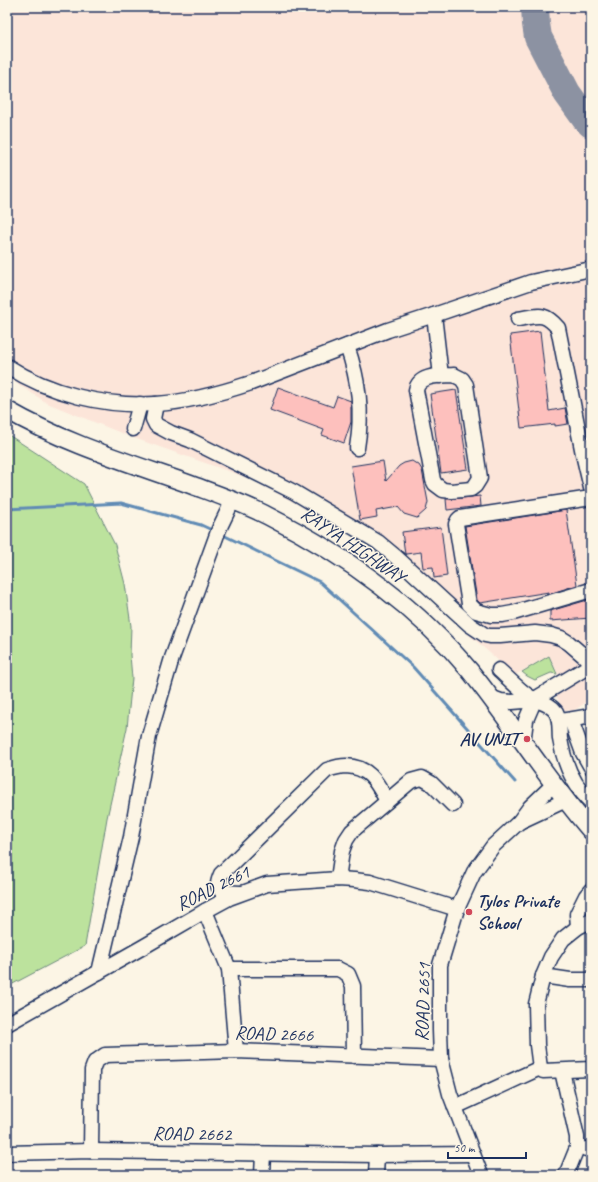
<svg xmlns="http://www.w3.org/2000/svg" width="598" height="1182" font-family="Caveat,sans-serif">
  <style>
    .built { fill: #fce5d9 }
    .green { fill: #bce29d; stroke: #6c887e }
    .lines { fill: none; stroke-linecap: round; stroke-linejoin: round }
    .stream { stroke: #618bb5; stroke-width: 3 }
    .taxiway { stroke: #8c92a2; stroke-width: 28 }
    .building { fill: #fdc0bd; stroke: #1b2f5e }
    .minor-casing { stroke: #1b2f5e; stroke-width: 17 }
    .major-casing { stroke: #1b2f5e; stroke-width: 20 }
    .minor { stroke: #fcf5e5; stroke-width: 14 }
    .major { stroke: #fcf5e5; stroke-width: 17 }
    .poi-dot { fill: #d1495b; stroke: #fcf5e5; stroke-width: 1.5 }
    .labels { text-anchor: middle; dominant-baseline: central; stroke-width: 3; stroke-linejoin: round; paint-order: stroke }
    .street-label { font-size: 19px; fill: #1b2f5e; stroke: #fcf5e5 }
    .poi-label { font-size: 19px; font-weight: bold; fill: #1b2f5e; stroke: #fcf5e5; text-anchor: end }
  </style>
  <rect width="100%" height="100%" fill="#fcf5e5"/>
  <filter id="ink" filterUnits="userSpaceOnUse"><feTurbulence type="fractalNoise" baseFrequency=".025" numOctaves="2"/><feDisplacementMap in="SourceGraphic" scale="8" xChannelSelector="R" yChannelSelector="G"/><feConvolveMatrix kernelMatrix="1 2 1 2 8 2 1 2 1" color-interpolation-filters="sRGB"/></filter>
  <g filter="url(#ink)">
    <path class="built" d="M7 7H591V699L570 713 569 710 564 712 555 693 562 682 549 656 515 675 468 634 371 543 248 478 131 437 47 403 7 377Z"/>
    <g class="green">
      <path d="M7 434 84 484 115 545 125 584 131 626 130 655 132 678 127 728 107 818 85 946 7 987Z"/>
      <path d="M549 656 557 674 551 673 535 680 527 676 522 672Z"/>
    </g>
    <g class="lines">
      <g class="stream">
        <path d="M7 509 121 503 201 525 214 531"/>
        <path d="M221 534 320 582 413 667 515 782"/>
      </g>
      <path class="taxiway" d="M535 7 536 24 538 37 567 93 585 118 591 124"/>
    </g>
    <g class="building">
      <path d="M540 331 549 411 565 408 568 424 555 426V424L521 428 510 335Z"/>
      <path d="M278 387 333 407 337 396 351 401V422L344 443 322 435 324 430 270 410Z"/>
      <path d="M456 390 468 469 441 473 430 394Z"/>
      <path d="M383 461 386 481 399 466 404 463 412 461 415 463 419 465 422 470 428 502 426 510 417 518 404 514 398 507 376 511 377 517 360 520 351 466Z"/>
      <path d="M480 496 481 506 447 510 446 499H453Z"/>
      <path d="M566 510 577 585 549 594V592L480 603 477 600 465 526Z"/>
      <path d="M441 527 447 576 434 578 433 567 423 568 421 552 406 554H405L402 532Z"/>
      <path d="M591 599V618L550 621V611Z"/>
    </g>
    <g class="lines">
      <defs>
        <g id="minor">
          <path d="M434 315 441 376"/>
          <path d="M518 319C538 316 544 311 558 328L583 454 591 488"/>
          <path d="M347 346C359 381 363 412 357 448"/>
          <path d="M7 366C50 394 105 407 156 404 188 402 221 393 251 383L388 330 434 315 531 282 591 269"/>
          <path d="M454 375 462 379 466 385 480 478 475 486 471 489 452 491 443 490 435 484 433 480 416 390C419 374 441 376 454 375Z"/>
          <path d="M156 404 153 419 156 425 171 433 190 440 294 492 378 542 396 557 470 625 485 635 490 636H500L535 633 551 635 561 638 569 643 584 656 591 664"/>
          <path d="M133 429 140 404"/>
          <path d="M591 498 460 518 458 520 456 524 469 604 476 611 491 615H502L513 613 591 590"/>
          <path d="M499 670C508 678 520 691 530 697 538 702 550 703 556 712 561 721 559 730 560 739 564 763 574 786 591 802"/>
          <path d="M490 697 501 701 512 702 524 701 535 699 591 665"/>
          <path d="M571 720 583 753 591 767"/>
          <path d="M562 721 591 716"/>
          <path d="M523 743 526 720 535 699"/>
          <path d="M519 822 566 800"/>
          <path d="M338 879 342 851 346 840 352 831 411 781 422 778 431 783 453 805"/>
          <path d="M240 893 222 892C216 886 218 881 221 874L327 770C333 768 340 766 346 766 370 767 377 783 387 801"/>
          <path d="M205 911 229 969 236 1051"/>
          <path d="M591 921 578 927 563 939 551 957 543 976 536 1004 537 1045 540 1068 543 1071 591 1069"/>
          <path d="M578 927 577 914 586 896 591 890"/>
          <path d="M229 969H338L348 974 353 986 354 1056"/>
          <path d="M99 972 131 837 149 736 172 658 219 529 233 500"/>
          <path d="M543 976 570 980H591"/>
          <path d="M7 1024 143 947 205 911 229 898 267 884 338 879 354 880 370 882 457 909"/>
          <path d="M562 1071 577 1137V1148L566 1175"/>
          <path d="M455 1107 540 1068"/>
          <path d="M586 1149H591"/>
          <path d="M91 1151 92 1070 95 1062 105 1055 236 1051 441 1059"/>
          <path d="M7 1153 91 1151 377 1155 473 1154"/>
          <path d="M262 1175 263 1154"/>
          <path d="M376 1175 377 1155"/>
          <path d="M481 1175 450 1094 441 1059 440 1030V965L457 909 474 872 493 846 519 822 530 807 554 784"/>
        </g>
        <path id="major" d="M7 410C64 443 127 462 189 484 216 494 243 503 268 516 343 554 416 606 470 671 512 723 547 780 591 831"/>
      </defs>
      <use href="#minor" class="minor-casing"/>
      <use href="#major" class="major-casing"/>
      <use href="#minor" class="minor"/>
      <use href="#major" class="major"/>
    </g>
  </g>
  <g class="poi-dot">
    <circle cx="527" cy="739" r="4"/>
    <circle cx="469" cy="912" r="4"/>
  </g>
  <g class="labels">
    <g class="street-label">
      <text transform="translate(353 545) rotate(34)">RAYYA HIGHWAY</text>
      <text transform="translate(213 888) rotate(-26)">ROAD 2661</text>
      <text transform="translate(423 1002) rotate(-88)">ROAD 2651</text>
      <text transform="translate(274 1034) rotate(2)">ROAD 2666</text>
      <text transform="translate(192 1134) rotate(1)">ROAD 2662</text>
    </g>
    <g class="poi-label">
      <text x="519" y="739">AV UNIT</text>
      <text x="477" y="901" text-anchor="start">Tylos Private<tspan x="477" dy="22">School</tspan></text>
    </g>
  </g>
  <rect width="598" height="1182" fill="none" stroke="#fcf5e5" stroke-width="24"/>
  <rect x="12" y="12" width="574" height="1158" fill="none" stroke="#1b2f5e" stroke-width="1.5" filter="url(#ink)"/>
  <path d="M448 1152v6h78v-6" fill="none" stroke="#1b2f5e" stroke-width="2"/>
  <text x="454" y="1152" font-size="12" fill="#1b2f5e" stroke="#fcf5e5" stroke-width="3" paint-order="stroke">50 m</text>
</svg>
